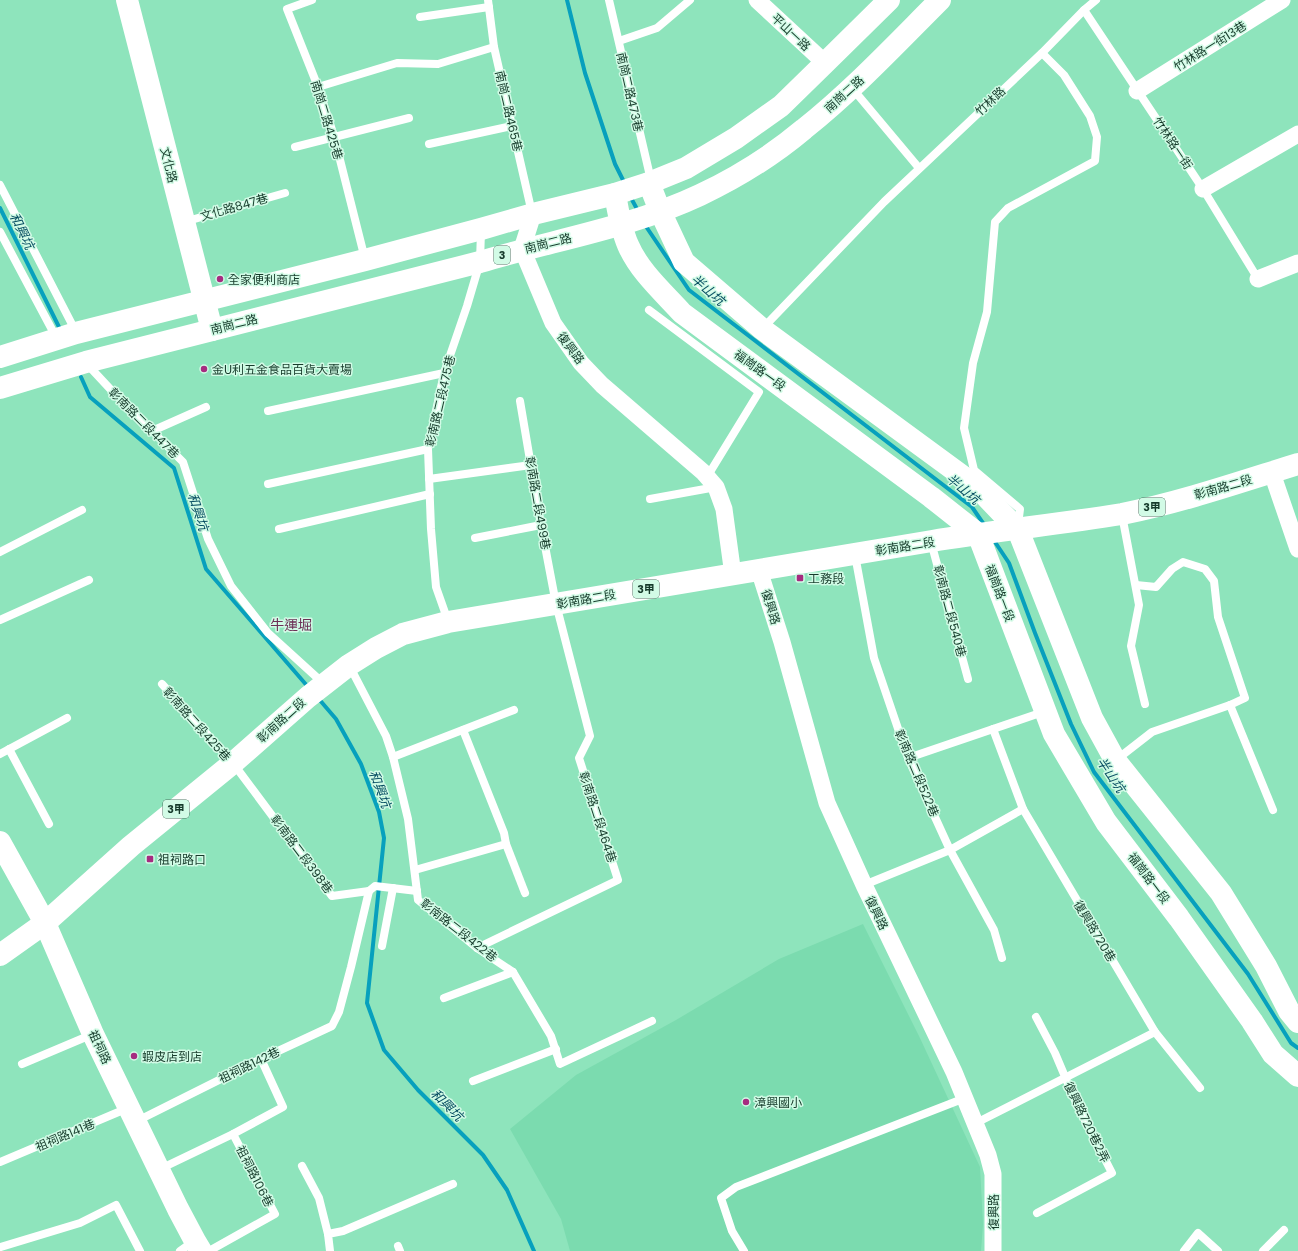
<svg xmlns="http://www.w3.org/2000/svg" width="1298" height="1251" font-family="Poppins,'Noto Sans TC',sans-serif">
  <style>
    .built { fill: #7bdbaf }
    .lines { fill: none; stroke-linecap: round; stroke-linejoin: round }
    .stream { stroke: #07a0bd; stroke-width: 4 }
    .lane { stroke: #fff; stroke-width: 8 }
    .street { stroke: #fff; stroke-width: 17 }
    .secondary { stroke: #fff; stroke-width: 22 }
    .primary { stroke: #fff; stroke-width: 22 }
    .poi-dot { fill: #a62b80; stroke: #d2fbe6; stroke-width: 1.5 }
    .labels { text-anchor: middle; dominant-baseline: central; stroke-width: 3; stroke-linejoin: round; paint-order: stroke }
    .shield { fill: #d2fbe6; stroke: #4e7563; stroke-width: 1 }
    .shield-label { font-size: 11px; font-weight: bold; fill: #163b2b }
    .street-label { font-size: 12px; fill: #163b2b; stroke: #d2fbe6 }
    .poi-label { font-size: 12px; fill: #163b2b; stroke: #d2fbe6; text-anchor: start }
    .water-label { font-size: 13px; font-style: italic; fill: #084e62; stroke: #d2fbe6 }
    .quarter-label { font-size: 14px; fill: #6c2f56; stroke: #d2fbe6 }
  </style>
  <rect width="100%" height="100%" fill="#8ee4bc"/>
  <path class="built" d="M863 924 919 1036 980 1167 983 1224 981 1251H570L561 1219 510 1129 576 1075 676 1020 779 959Z"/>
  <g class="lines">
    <g class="stream">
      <path d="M567 0 585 73 615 164 625 184"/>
      <path d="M630 196 638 211"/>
      <path d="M0 208 59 327"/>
      <path d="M645 225 689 290 972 507 985 526"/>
      <path d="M81 377 90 397 174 468 206 569 309 688"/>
      <path d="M993 539 1009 563 1035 633 1071 724 1094 772 1248 974 1291 1043 1298 1048"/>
      <path d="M318 698 336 719 361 764 379 812 384 838 367 1003 384 1050 418 1090 483 1155 507 1190 534 1251"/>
    </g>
    <g class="lane">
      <path d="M312 0 287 9 318 87 334 136 365 259"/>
      <path d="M488 0 494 47 532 213"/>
      <path d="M609 0 650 176 649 181"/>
      <path d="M1084 10 1203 189 1258 279"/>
      <path d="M420 17 489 7"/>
      <path d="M619 41 657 28 690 0"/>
      <path d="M318 87 397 63 438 64 494 47"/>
      <path d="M852 88 919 168"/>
      <path d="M429 144 512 126"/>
      <path d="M295 147 409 118"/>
      <path d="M0 185 76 332"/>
      <path d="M184 222 285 193"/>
      <path d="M0 232 57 339"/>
      <path d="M649 310 759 392 707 477"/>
      <path d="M763 328 884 202 1042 53 1084 10 1096 0"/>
      <path d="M86 363 113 392 183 462 208 539 231 586 268 633 323 683"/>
      <path d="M268 411 444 373"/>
      <path d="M152 431 206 407"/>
      <path d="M429 479 531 465"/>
      <path d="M268 484 428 449"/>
      <path d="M650 499 716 487"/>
      <path d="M1122 515 1139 605 1131 646 1145 704"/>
      <path d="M1018 525 1020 509 974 470 964 428 973 363 987 312 995 222 1008 208 1095 161 1097 137 1090 116 1064 75 1042 53"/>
      <path d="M279 529 430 494"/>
      <path d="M475 538 541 525"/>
      <path d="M931 542 968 679"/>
      <path d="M0 552 82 510"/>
      <path d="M855 555 874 658 908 758 950 850 994 930 1002 958"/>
      <path d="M0 620 89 580"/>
      <path d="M448 621 436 587 431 529 428 449 444 373 467 306 480 262 481 231"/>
      <path d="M349 665 386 736 393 757 408 819 418 900 477 948 513 972 551 1036 560 1064 652 1021"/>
      <path d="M162 684 233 763 332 896 369 891 375 886 417 891"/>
      <path d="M1230 705 1273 810"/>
      <path d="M993 729 1023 809"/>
      <path d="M9 749 49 824"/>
      <path d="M0 754 67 718"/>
      <path d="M393 757 514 710"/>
      <path d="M908 758 1046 711"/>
      <path d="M1116 760 1152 732 1230 705 1245 698 1218 617 1214 581 1205 569 1183 562 1172 569 1156 587 1136 585"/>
      <path d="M506 844 525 893"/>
      <path d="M415 870 506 844 504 833 463 730"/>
      <path d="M864 885 950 850 1023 809 1155 1032 1200 1088"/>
      <path d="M382 946 393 888"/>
      <path d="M477 948 618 880 579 758 590 736 556 604 541 525 520 401"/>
      <path d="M444 998 513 972"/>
      <path d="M1036 1017 1055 1053 1077 1105 1112 1173 1037 1213"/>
      <path d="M22 1064 93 1034"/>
      <path d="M473 1081 556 1049"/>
      <path d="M137 1121 261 1059 332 1026 339 1012 351 967 369 891"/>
      <path d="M976 1123 1155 1032"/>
      <path d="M0 1162 128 1108"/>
      <path d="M302 1166 319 1198 328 1234"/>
      <path d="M160 1169 233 1134 283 1107 261 1059"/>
      <path d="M398 1246 400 1251"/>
      <path d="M1 1247 80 1223 116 1205 140 1251"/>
      <path d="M180 1251 194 1241"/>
      <path d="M209 1251 275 1214 233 1134"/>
      <path d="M330 1251 328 1234 343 1231 453 1184"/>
      <path d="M744 1251 732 1231 721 1198 736 1187 965 1098"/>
      <path d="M1184 1251 1198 1233 1218 1251"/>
      <path d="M1263 1251 1284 1230"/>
    </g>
    <g class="street">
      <path d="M757 0 825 63"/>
      <path d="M1137 91 1282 0"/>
      <path d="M1203 189 1298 134"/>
      <path d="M533 214 522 249 553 323 581 363 602 385 703 472 716 487 724 509 733 575"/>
      <path d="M1258 279 1298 263"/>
      <path d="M1272 473 1298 549"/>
      <path d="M759 570 782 642 827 803 864 885 954 1072 988 1155 993 1174V1251"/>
    </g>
    <g class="secondary">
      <path d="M127 0 212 330"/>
      <path d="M649 183 660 211 684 262 762 329 976 486 1018 530 1092 718 1115 760 1221 893 1266 966 1289 1011 1298 1022"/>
      <path d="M615 194C618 212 621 229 628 245 639 271 664 293 682 313L931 497 978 534 1054 734 1106 822 1179 918 1252 1021 1273 1054 1298 1076"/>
      <path d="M0 842 45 923 93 1034 178 1209 195 1241 201 1251"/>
    </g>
    <g class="primary">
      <path d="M0 357 76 333 365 260 481 229 533 214 615 194 649 183 686 168 736 138 781 106 825 63 889 0"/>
      <path d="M0 388 86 362 480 262C553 240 630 228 700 195 736 178 773 155 804 129 853 90 896 44 940 0"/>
      <path d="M0 955 45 923 131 846 233 763 308 697 349 665 376 648 403 634 448 622C609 596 770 567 932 541 995 531 1059 524 1122 514 1182 502 1240 482 1298 464"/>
    </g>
  </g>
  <g class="poi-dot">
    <circle cx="220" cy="279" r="4"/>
    <circle cx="204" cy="369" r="4"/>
    <rect x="796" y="574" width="8" height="8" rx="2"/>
    <rect x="146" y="855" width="8" height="8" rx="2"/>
    <circle cx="134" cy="1056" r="4"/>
    <circle cx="746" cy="1102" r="4"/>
  </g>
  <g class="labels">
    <g class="shield">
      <rect x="494" y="246" width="16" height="18" rx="3"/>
      <rect x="1139" y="498" width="26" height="18" rx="3"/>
      <rect x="633" y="580" width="26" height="18" rx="3"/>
      <rect x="163" y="800" width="26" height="18" rx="3"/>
    </g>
    <g class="shield-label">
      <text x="502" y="255">3</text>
      <text x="1152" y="507">3甲</text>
      <text x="646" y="589">3甲</text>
      <text x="176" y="809">3甲</text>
    </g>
    <g class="street-label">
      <text transform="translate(791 32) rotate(43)">平山一路</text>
      <text transform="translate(1210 46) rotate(-32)">竹林路一街13巷</text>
      <text transform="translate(630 92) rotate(77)">南崗二路473巷</text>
      <text transform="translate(844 94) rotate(-42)">南崗二路</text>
      <text transform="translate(990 101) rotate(-43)">竹林路</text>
      <text transform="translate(509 111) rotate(77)">南崗二路465巷</text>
      <text transform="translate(327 120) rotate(73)">南崗二路425巷</text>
      <text transform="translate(1173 143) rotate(56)">竹林路一街</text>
      <text transform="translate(169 165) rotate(76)">文化路</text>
      <text transform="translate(234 207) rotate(-16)">文化路847巷</text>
      <text transform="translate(548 243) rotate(-14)">南崗二路</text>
      <text transform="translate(234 324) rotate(-14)">南崗二路</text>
      <text transform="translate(571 348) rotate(53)">復興路</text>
      <text transform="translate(760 370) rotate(36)">福崗路一段</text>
      <text transform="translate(440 401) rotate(-77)">彰南路二段475巷</text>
      <text transform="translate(144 423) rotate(45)">彰南路二段447巷</text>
      <text transform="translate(1223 487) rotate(-16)">彰南路二段</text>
      <text transform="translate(538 503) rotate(80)">彰南路二段499巷</text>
      <text transform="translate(905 546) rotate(-9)">彰南路二段</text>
      <text transform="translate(1000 593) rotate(69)">福崗路一段</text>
      <text transform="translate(586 599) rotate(-10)">彰南路二段</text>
      <text transform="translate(771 607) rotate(73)">復興路</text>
      <text transform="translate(950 611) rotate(75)">彰南路二段540巷</text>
      <text transform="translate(281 720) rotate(-42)">彰南路二段</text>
      <text transform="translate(197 724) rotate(48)">彰南路二段425巷</text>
      <text transform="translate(917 773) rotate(67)">彰南路二段522巷</text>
      <text transform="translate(598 817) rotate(72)">彰南路二段464巷</text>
      <text transform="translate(302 854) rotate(53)">彰南路二段398巷</text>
      <text transform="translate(1149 878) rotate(53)">福崗路一段</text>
      <text transform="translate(877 913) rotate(64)">復興路</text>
      <text transform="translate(459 930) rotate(38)">彰南路二段422巷</text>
      <text transform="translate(1095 931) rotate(59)">復興路720巷</text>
      <text transform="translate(100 1047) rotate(65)">祖祠路</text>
      <text transform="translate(249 1065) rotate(-26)">祖祠路142巷</text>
      <text transform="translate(1087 1122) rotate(64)">復興路720巷2弄</text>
      <text transform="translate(65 1135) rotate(-23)">祖祠路141巷</text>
      <text transform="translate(255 1176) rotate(63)">祖祠路106巷</text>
      <text transform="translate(993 1212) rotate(-90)">復興路</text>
    </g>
    <g class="poi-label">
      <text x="228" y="279">全家便利商店</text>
      <text x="212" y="369">金U利五金食品百貨大賣場</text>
      <text x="808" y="578">工務段</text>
      <text x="158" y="859">祖祠路口</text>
      <text x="142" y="1056">蝦皮店到店</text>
      <text x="754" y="1102">漳興國小</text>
    </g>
    <g class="water-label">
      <text transform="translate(22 231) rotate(64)">和興坑</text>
      <text transform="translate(708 290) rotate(41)">半山坑</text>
      <text transform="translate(963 489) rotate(40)">半山坑</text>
      <text transform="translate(198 512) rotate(72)">和興坑</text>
      <text transform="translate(1111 775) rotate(56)">半山坑</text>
      <text transform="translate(380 789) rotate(70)">和興坑</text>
      <text transform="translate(447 1105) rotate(45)">和興坑</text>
    </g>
    <g class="quarter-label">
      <text x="291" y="625">牛運堀</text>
    </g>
  </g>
</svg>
